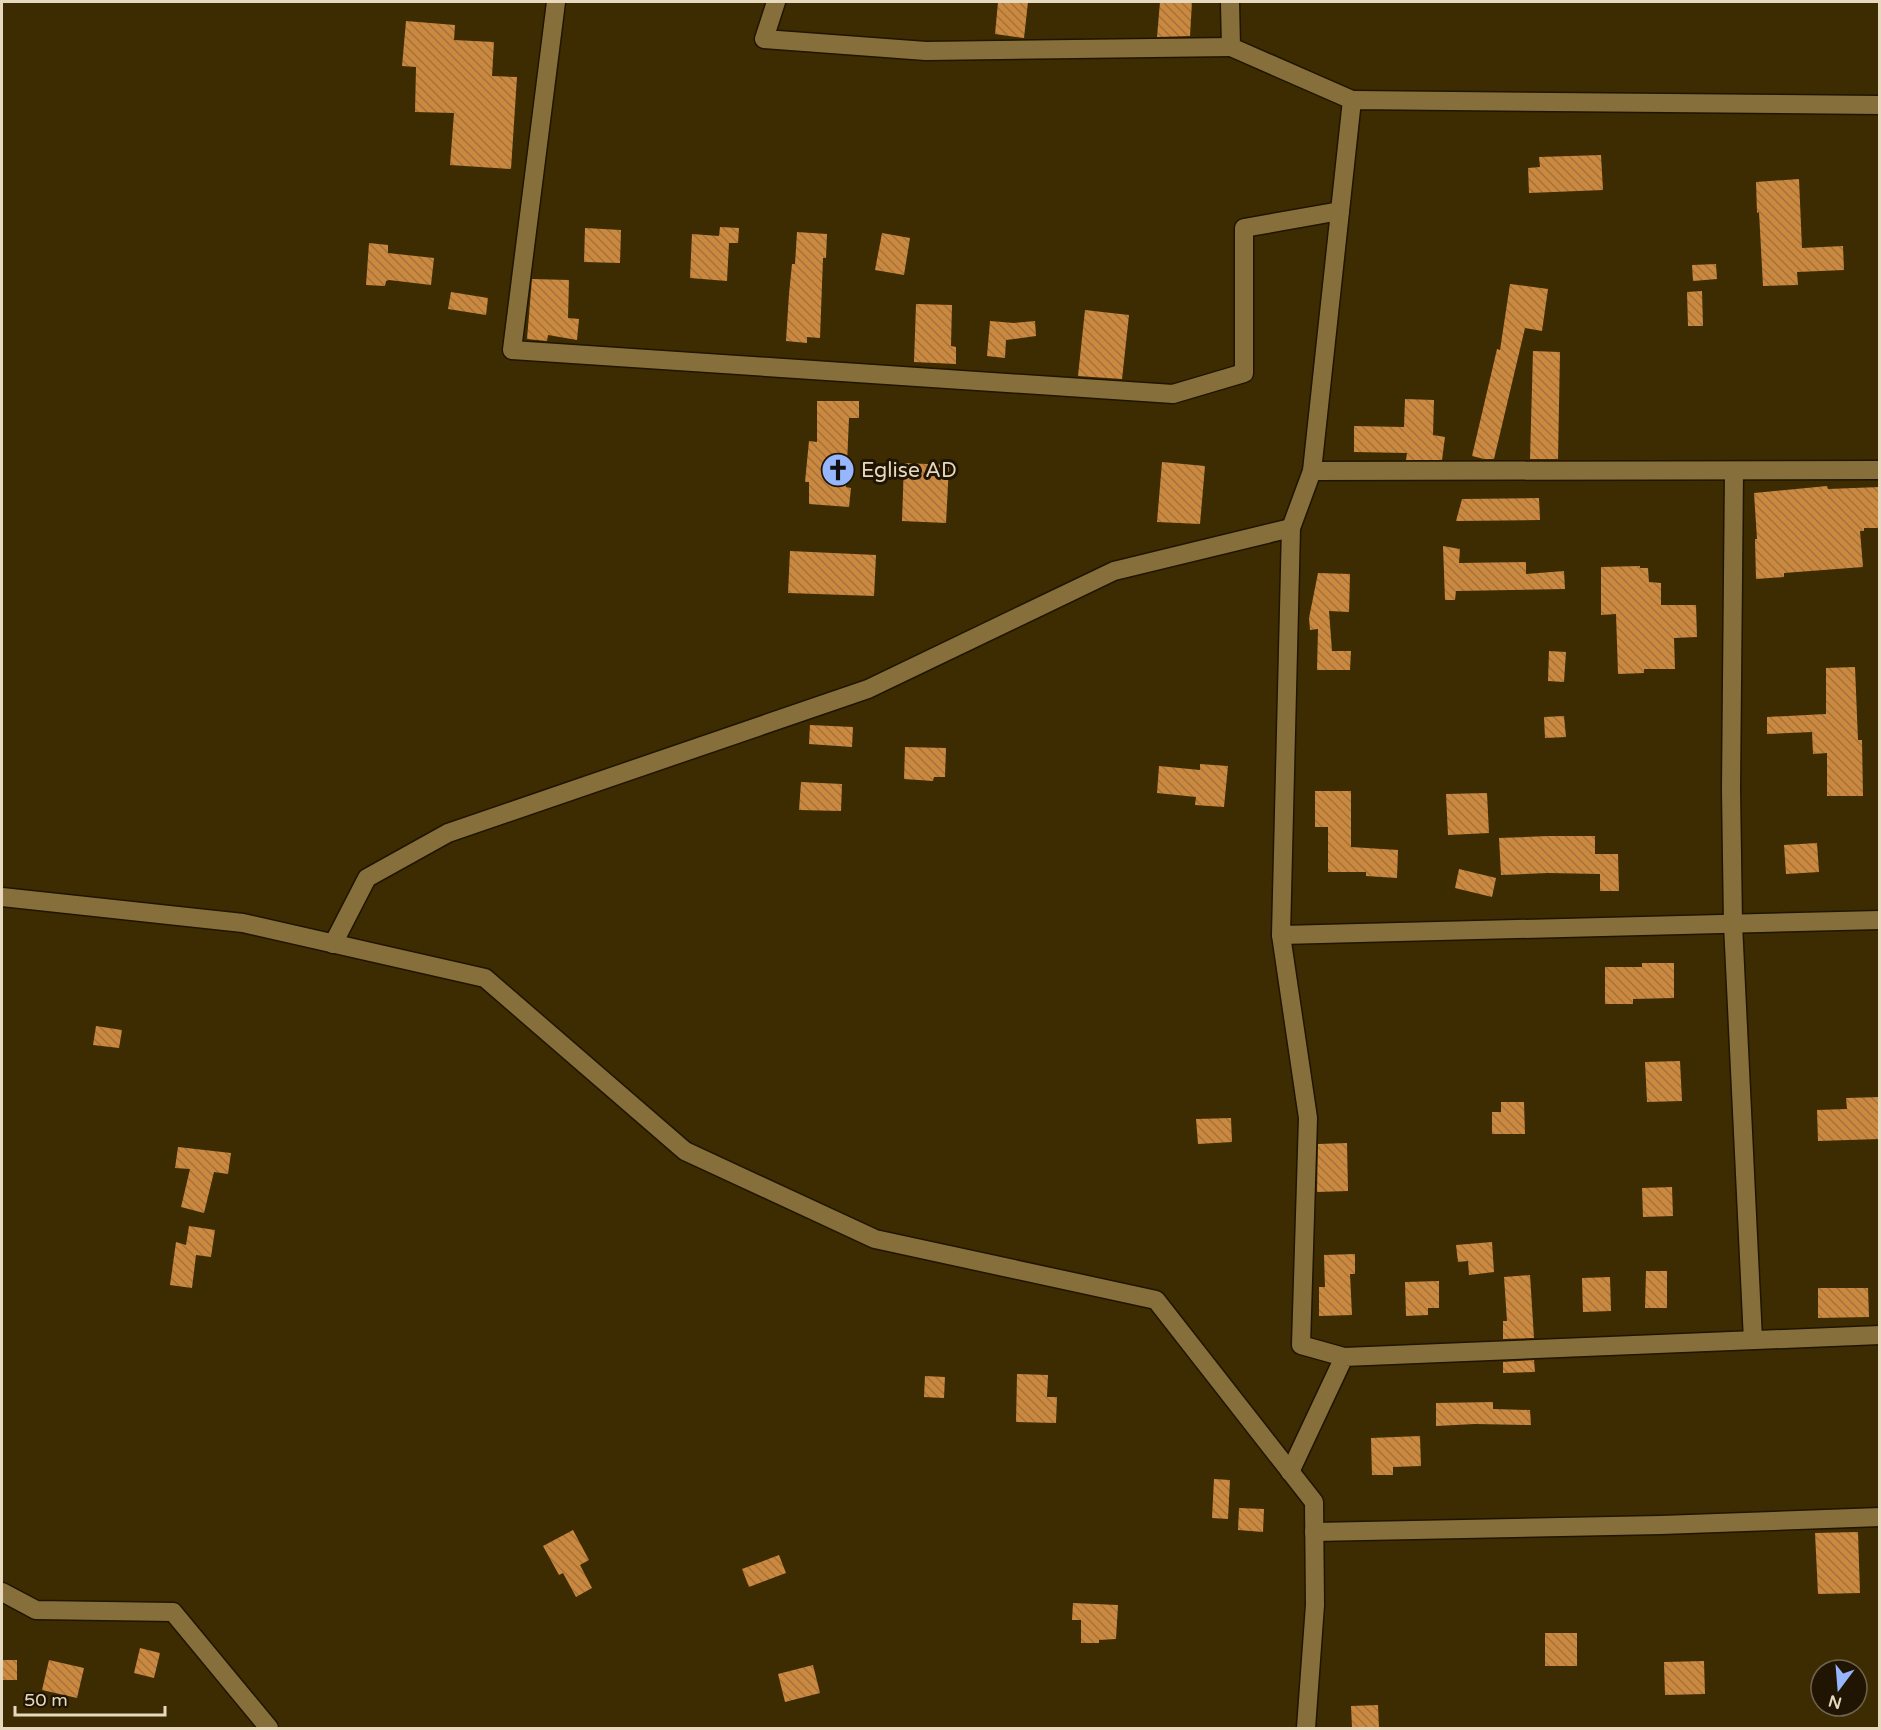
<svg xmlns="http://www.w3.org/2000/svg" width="1881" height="1730" font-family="'Varela Round',sans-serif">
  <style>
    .building { fill: url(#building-back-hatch) }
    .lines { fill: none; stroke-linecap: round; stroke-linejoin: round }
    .street-casing { stroke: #201500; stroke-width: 21 }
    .street { stroke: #876f3b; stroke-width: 18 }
    .labels { text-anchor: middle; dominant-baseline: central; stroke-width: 6; stroke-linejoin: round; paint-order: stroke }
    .poi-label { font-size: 21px; fill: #e6d9be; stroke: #1f1502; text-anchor: start }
  </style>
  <defs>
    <pattern id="building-back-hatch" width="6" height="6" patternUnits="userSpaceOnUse" patternTransform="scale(1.5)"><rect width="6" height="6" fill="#cb883f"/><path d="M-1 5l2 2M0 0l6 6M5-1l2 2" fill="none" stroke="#a3733d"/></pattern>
  </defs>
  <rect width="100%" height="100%" fill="#3d2c01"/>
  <g class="building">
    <path d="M998 2H1028L1024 38 995 34Z"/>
    <path d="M1160 2H1192L1190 36 1157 37Z"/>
    <path d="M406 21 455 25 454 40 494 42 492 76 517 77 511 169 450 165 454 113 415 112 416 67 402 66Z"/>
    <path d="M1601 155 1603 190 1529 193 1528 168 1540 167 1539 157Z"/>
    <path d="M1799 179 1802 248 1843 246 1844 270 1797 272 1798 285 1763 286 1759 212 1757 213 1756 182Z"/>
    <path d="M720 227 739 228 738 243H729L727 281 690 278 692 234 719 236Z"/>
    <path d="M585 228 621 230 620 263 584 262Z"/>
    <path d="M797 232 827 234 826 258H823L820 338 807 337V343L786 341 789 294 792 264H795Z"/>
    <path d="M882 233 910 238 904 275 875 270Z"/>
    <path d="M369 243 388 245V253L434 258 431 285 389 280 386 281 385 286 366 285Z"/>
    <path d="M1716 264 1717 279 1693 281 1692 265Z"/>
    <path d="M532 279 569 280 568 318 579 319 577 340 548 335 547 341 527 339Z"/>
    <path d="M1510 284 1548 289 1542 331 1525 328 1494 459H1484L1472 456 1497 349 1500 350Z"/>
    <path d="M1702 291 1703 326H1688L1687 292Z"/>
    <path d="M451 292 488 298 486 315 448 309Z"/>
    <path d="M916 304 952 305 951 346 956 347V364L914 362Z"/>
    <path d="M1085 310 1129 315 1122 379 1078 376Z"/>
    <path d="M990 321 1014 323 1035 321 1036 336 1006 340 1005 358 987 356Z"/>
    <path d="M1533 351 1560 352 1558 459H1530Z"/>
    <path d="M1405 399 1434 400 1433 435 1445 437 1442 460H1406L1407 453 1354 452V426L1404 427Z"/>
    <path d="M817 401H859V418H849L846 487 851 488 849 507 809 504V482H805L809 441 817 442Z"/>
    <path d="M1162 462 1205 466 1200 524 1157 522Z"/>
    <path d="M904 463 949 465 946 523 902 521Z"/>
    <path d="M1827 486 1828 489 1880 487V528H1864V531H1860L1863 567 1784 573V577L1756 579 1755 539H1757L1754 493Z"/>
    <path d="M1539 498 1540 520 1456 521 1462 499Z"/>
    <path d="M1443 546 1460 549 1459 563 1526 562V574L1564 571 1565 589 1456 591 1455 600H1445Z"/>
    <path d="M790 551 876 555 874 596 788 593Z"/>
    <path d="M1640 566V568H1648L1649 582 1661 583V605H1696L1697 637 1674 638 1675 669H1644V673L1618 674 1616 614 1601 615V567Z"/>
    <path d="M1318 573 1350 574 1349 612 1329 611 1332 651H1351L1350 670H1317L1318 629 1310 630 1309 618Z"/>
    <path d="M1549 651 1566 652 1564 682 1548 681Z"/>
    <path d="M1855 667 1858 740H1862L1863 796H1827V753L1813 754 1812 732 1767 734V717L1826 714V668Z"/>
    <path d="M1564 716 1566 737 1545 738 1544 717Z"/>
    <path d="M810 725 853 727 852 747 809 744Z"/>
    <path d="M905 747 946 748 945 777H934L933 781 904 779Z"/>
    <path d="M1200 764 1228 766 1224 807 1195 805 1196 797 1157 793 1159 766 1200 770Z"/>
    <path d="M801 782 842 784 841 811 799 810Z"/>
    <path d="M1315 791H1351V847L1398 850 1397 878 1366 876V872H1328V827H1315Z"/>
    <path d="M1487 793 1489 833 1448 835 1446 794Z"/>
    <path d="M1548 836H1595V854H1618L1619 891H1600V874L1548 873 1501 875 1499 838Z"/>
    <path d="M1817 843 1819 872 1786 874 1784 845Z"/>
    <path d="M1459 869 1496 878 1492 897 1455 888Z"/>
    <path d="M1642 963H1674V998L1633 999V1004H1605V967H1642Z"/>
    <path d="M96 1026 122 1030 119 1048 93 1045Z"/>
    <path d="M1680 1061 1682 1101 1647 1102 1645 1062Z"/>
    <path d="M1880 1097V1139L1818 1141 1817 1110 1847 1109 1846 1098Z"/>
    <path d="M1501 1102H1524L1525 1134H1492V1112H1501Z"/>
    <path d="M1231 1118 1232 1142 1198 1144 1196 1119Z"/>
    <path d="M1347 1143 1348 1191 1317 1192 1318 1144Z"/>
    <path d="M178 1147 231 1153 228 1174 214 1172 204 1213 181 1207 190 1169 175 1168Z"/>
    <path d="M1672 1187 1673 1216 1643 1217 1642 1188Z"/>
    <path d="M189 1226 215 1230 211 1257 196 1255 192 1288 170 1285 176 1242 186 1245Z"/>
    <path d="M1492 1242 1494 1272 1469 1275 1468 1261 1458 1262 1456 1245Z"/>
    <path d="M1355 1254V1274H1350L1352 1315 1319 1316V1287H1325L1324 1255Z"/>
    <path d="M1646 1271H1667V1308H1645Z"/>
    <path d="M1530 1275 1534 1338 1503 1339V1321H1507L1504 1277Z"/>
    <path d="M1610 1277 1611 1311 1583 1312 1582 1278Z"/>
    <path d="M1439 1281V1308H1428V1315L1406 1316 1405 1282Z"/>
    <path d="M1818 1288H1868L1869 1317 1818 1318Z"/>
    <path d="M1534 1360 1535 1372 1503 1373V1362Z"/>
    <path d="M1017 1374 1048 1375 1047 1397H1057L1056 1423 1016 1422Z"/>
    <path d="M925 1376 945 1377 944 1398 924 1397Z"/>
    <path d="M1493 1402V1409L1530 1410 1531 1425 1475 1424 1436 1426V1403Z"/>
    <path d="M1420 1436 1421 1466 1393 1467V1475H1372L1371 1438Z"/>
    <path d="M1214 1479 1230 1480 1228 1519 1212 1518Z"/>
    <path d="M1239 1508 1264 1509 1263 1532 1238 1530Z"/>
    <path d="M573 1530 589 1560 580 1565 592 1588 576 1597 563 1573 559 1575 543 1546Z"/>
    <path d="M1858 1532 1860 1593 1818 1594 1815 1533Z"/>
    <path d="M779 1555 786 1573 749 1587 742 1569Z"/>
    <path d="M1073 1603 1118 1605 1116 1639 1099 1640V1643H1081V1620H1072Z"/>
    <rect x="1545" y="1633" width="32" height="33"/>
    <path d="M140 1648 160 1653 154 1678 134 1673Z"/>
    <rect x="2" y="1660" width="15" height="20"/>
    <path d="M49 1660 84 1668 77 1698 42 1690Z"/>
    <path d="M1704 1661 1705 1694 1665 1695 1664 1662Z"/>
    <path d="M813 1665 820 1693 785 1702 778 1674Z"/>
    <path d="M1378 1705 1379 1728H1352L1351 1706Z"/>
  </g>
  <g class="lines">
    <defs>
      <g id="street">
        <path d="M556 2 512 350 1173 394 1244 373V228L1340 211"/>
        <path d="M776 2 764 39 926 51 1231 47"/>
        <path d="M1230 2 1231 47 1352 100"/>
        <path d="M1880 105 1352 100 1312 471 1880 470"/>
        <path d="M1312 471 1291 528 1281 935 1880 920"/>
        <path d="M1734 471 1731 789 1733 924 1753 1340"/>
        <path d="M2 897 243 923 485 978 685 1151 875 1239 1156 1300 1314 1502 1315 1605 1306 1728"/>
        <path d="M1281 935 1308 1118 1301 1345 1344 1357"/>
        <path d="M333 944 367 878 448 833 868 689 1114 571 1291 528"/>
        <path d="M1290 1472 1344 1357 1880 1335"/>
        <path d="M1314 1532 1661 1525 1880 1517"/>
        <path d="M2 1592 36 1610 173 1612 269 1728"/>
      </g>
    </defs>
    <use href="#street" class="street-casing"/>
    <use href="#street" class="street"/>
  </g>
  <defs>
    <symbol id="church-disc" viewBox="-11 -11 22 22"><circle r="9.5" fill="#96b6fd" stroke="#1f1502"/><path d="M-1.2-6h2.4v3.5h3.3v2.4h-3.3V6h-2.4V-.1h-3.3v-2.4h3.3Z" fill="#111"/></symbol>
  </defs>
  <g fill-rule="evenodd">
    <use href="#church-disc" x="819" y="451" width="38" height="38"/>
  </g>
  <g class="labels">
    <g class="poi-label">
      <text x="861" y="470">Eglise AD</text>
    </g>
  </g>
  <rect width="1881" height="1730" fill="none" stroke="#e6d9be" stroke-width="6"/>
  <g transform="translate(1839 1688) rotate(196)"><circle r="28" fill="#1f1502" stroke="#6f634d" stroke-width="1.5"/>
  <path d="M0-4.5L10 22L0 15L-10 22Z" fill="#96b6fd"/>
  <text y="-9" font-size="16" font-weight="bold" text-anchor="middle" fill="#e6d9be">N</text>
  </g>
  <path d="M15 1706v9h150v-9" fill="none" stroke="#e6d9be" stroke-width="3"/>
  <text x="24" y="1706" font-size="18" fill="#e6d9be" stroke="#1f1502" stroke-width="4.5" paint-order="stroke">50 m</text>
</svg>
